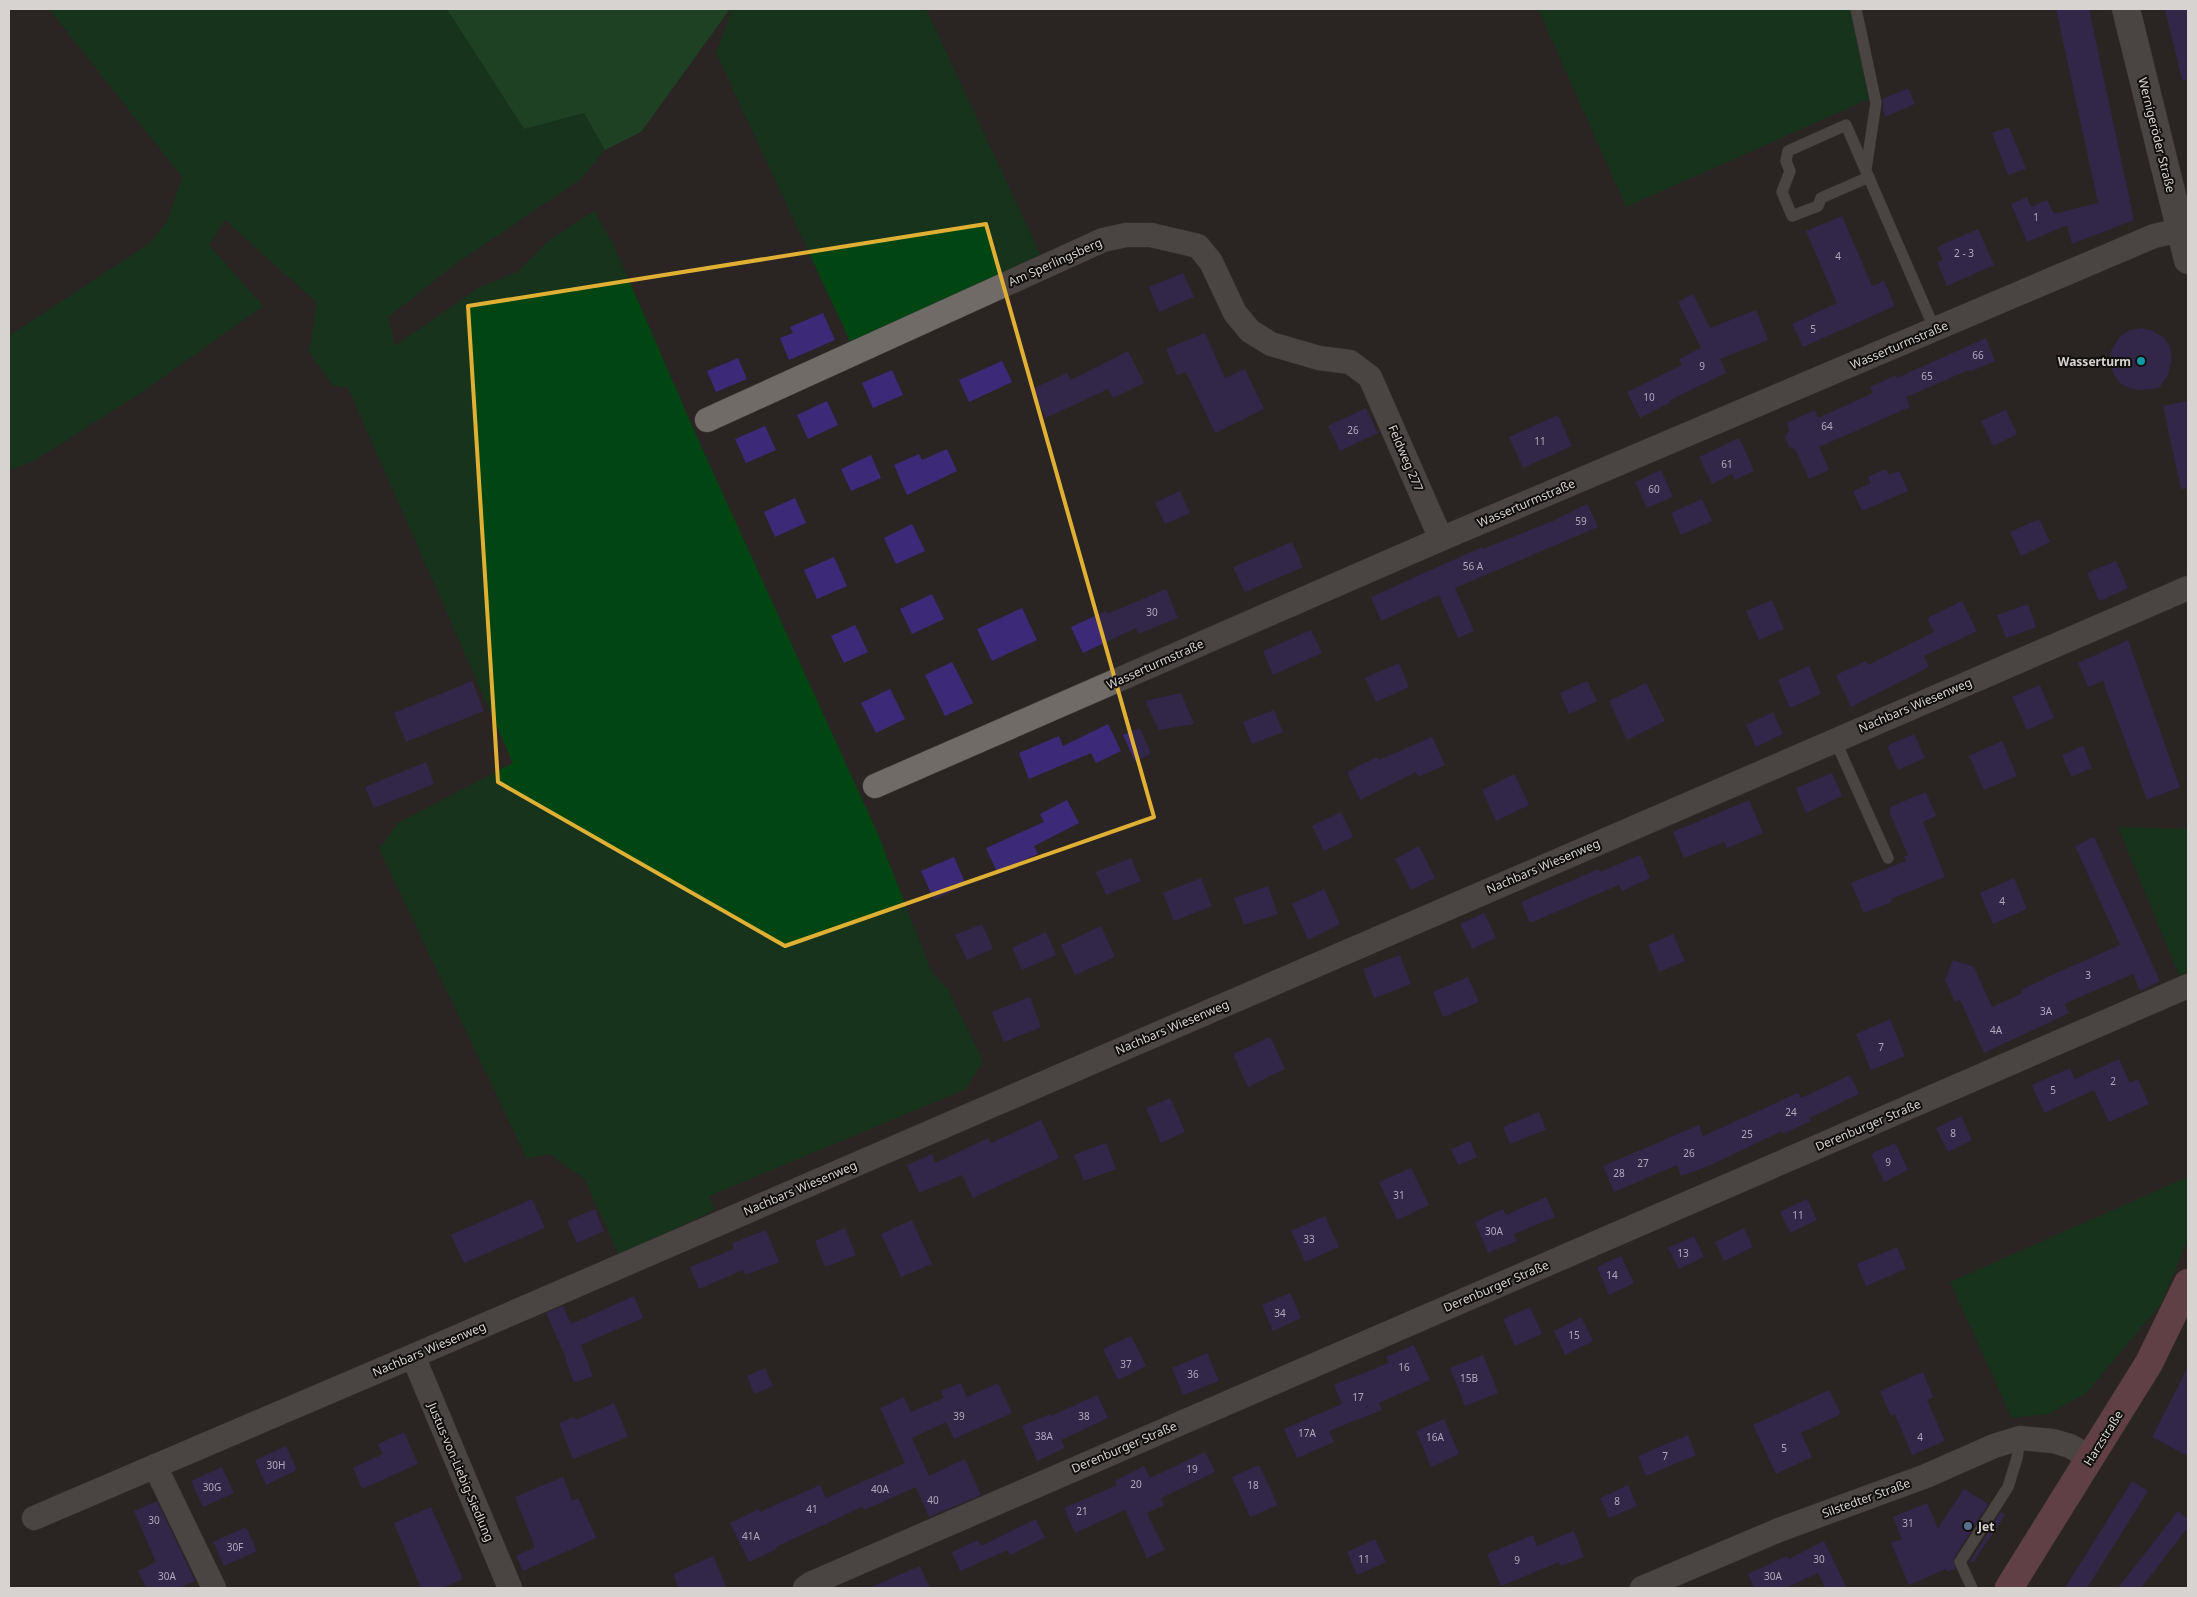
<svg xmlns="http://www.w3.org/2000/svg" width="2197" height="1597" font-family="'Noto Sans',sans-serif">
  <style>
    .green { fill: #014513 }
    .forest { fill: #0e6523 }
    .building { fill: #3c2a78 }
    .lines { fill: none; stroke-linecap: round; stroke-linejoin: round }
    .lane-casing { stroke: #46413f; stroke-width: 12 }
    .street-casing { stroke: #46413f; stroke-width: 25 }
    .secondary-casing { stroke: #46413f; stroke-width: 29 }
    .primary-casing { stroke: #46413f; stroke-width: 29 }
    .lane { stroke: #716b68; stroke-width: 11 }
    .street { stroke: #716b68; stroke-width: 24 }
    .secondary { stroke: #716b68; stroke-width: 28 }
    .primary { stroke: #a2626d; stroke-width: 28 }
    .marked { fill: none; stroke: #e0b034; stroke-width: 4; stroke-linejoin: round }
    .culture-dot { fill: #0f9aa8; stroke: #110f0e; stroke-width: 2 }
    .service-dot { fill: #5c6f8a; stroke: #110f0e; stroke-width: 2 }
    .labels { text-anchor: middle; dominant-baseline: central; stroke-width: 4; stroke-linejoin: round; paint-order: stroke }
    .number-label { font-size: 10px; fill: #b0a9bb }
    .street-label { font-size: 12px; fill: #d6d3d1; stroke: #110f0e }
    .poi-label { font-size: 12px; font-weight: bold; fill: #d6d3d1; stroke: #110f0e; text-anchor: end }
  </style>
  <rect width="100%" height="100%" fill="#2a2523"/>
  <g class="green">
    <path d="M49 9H447L524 129 584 113 605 150 581 179 461 260 388 317 395 346 478 288 517 272 548 241 594 211 615 248 696 435 877 832 932 973 947 988 983 1061 966 1089 709 1196 715 1210 619 1255 584 1178 549 1154 527 1159 379 849 398 823 513 763 348 388 333 386 309 352 317 303 225 220 209 245 263 306 145 390 34 461 9 470V336L150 243 167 221 182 177Z"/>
    <path d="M732 9H926L1043 260 851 343 716 53Z"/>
    <path d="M1538 9H1851L1871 98 1626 207Z"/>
    <path d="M2118 827 2188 829V972L2179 975Z"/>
    <path d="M2188 1177V1238L2161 1304 2086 1393 2049 1414 2012 1418 1950 1282Z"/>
  </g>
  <path class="forest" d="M447 9H730L641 132 605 150 584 113 524 129Z"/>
  <g class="building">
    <path d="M2056 9H2089L2134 220 2072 244 2067 225 2027 242 2011 204 2027 197 2031 207 2047 200 2054 214 2098 203Z"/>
    <path d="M2165 9H2188V80H2182Z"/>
    <path d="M1908 88 1915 104 1885 117 1883 110V99Z"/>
    <path d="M2009 127 2026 169 2008 175 1992 133Z"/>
    <path d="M1842 216 1872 286 1884 281 1895 306 1803 347 1792 324 1837 303 1806 231Z"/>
    <path d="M1978 229 1994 265 1947 286 1937 262 1943 260 1937 247Z"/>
    <path d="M1183 273 1194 297 1159 312 1149 287Z"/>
    <path d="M1693 294 1710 328 1756 310 1768 340 1720 359 1726 373 1670 400 1671 402 1640 418 1627 392 1682 365 1679 359 1701 348 1678 302Z"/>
    <path d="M823 313 835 340 789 360 780 338 793 333 790 327Z"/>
    <path d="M2142 328 2153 331 2163 337 2170 347 2172 358 2168 375 2159 388 2143 390 2132 389 2121 384 2114 375 2110 364 2111 351 2120 336 2130 330Z"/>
    <path d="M1205 333 1225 378 1245 369 1264 409 1215 433 1186 372 1177 375 1166 349Z"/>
    <path d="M1986 338 1995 361 1970 372 1969 370 1906 397 1910 407 1819 447 1829 470 1809 479 1795 449 1789 447 1785 437 1789 430 1787 423 1815 410 1818 418 1873 393 1870 387 1896 375 1897 378Z"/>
    <path d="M1128 351 1144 383 1113 398 1108 389 1046 418 1032 389 1067 373 1071 380Z"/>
    <path d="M738 358 747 379 716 392 707 371Z"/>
    <path d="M1002 361 1012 382 969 402 959 380Z"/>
    <path d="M892 370 903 395 873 408 862 383Z"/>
    <path d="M827 401 838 425 808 439 797 415Z"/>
    <path d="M2188 401V488L2181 489 2163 406Z"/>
    <path d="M1366 408 1378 433 1340 451 1328 426Z"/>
    <path d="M2006 410 2017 434 1993 446 1981 421Z"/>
    <path d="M1558 415 1572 446 1523 468 1509 437Z"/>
    <path d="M765 426 776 450 746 463 735 439Z"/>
    <path d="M1739 438 1754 471 1735 480 1732 474 1712 484 1699 457Z"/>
    <path d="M947 449 957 471 907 495 894 465 919 454 922 460Z"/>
    <path d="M871 455 881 478 851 491 841 469Z"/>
    <path d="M1886 469 1889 475 1899 471 1908 491 1862 511 1853 491 1871 483 1868 477Z"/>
    <path d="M1661 470 1673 497 1647 508 1635 482Z"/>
    <path d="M1180 491 1190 513 1165 524 1155 503Z"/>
    <path d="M795 498 806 523 775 537 764 512Z"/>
    <path d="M1702 499 1712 521 1681 535 1671 513Z"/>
    <path d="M1587 504 1598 527 1455 588 1474 631 1458 638 1439 595 1381 621 1371 597 1482 547 1483 549 1553 521Z"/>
    <path d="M2039 519 2050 542 2021 556 2010 532Z"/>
    <path d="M912 524 925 551 896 564 884 538Z"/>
    <path d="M1292 542 1303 567 1245 592 1233 567Z"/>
    <path d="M834 557 847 586 817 599 804 570Z"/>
    <path d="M2116 561 2128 588 2099 601 2087 573Z"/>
    <path d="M1166 589 1178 618 1138 634 1136 628 1083 653 1071 627 1106 611 1107 614Z"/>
    <path d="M932 594 944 619 912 634 900 609Z"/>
    <path d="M1772 600 1784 629 1759 640 1746 611Z"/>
    <path d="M1962 601 1977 631 1924 656 1929 667 1851 707 1836 675 1866 661 1868 665 1934 632 1927 618Z"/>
    <path d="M2028 604 2036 627 2006 638 1997 615Z"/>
    <path d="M1022 608 1037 640 992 661 977 629Z"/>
    <path d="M855 625 868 652 844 663 831 636Z"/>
    <path d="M1311 630 1322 653 1273 675 1263 651Z"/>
    <path d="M2128 640 2180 787 2147 800 2103 681 2088 687 2078 663Z"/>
    <path d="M952 662 973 703 945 716 925 675Z"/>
    <path d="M1399 663 1409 687 1376 702 1365 678Z"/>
    <path d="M1809 666 1821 694 1790 708 1778 680Z"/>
    <path d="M472 681 484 711 406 742 394 713Z"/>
    <path d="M1587 681 1597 701 1569 714 1560 693Z"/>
    <path d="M1646 683 1665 721 1627 740 1609 701Z"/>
    <path d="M2040 685 2054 718 2027 730 2012 697Z"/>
    <path d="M890 689 905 719 876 733 861 703Z"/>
    <path d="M1181 693 1194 724 1159 730 1145 701Z"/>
    <path d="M1274 710 1283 732 1252 744 1243 722Z"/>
    <path d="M1773 712 1783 734 1756 747 1746 725Z"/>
    <path d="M1108 724 1121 751 1096 763 1091 753 1029 779 1019 753 1059 736 1063 746Z"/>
    <path d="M1140 728 1151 754 1135 761 1123 735Z"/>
    <path d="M1914 734 1925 758 1898 770 1887 746Z"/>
    <path d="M1432 737 1445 765 1418 777 1416 772 1360 800 1347 772 1377 757 1379 760Z"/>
    <path d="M2002 741 2017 776 1984 790 1969 756Z"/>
    <path d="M2083 746 2092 768 2071 777 2062 755Z"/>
    <path d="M426 762 434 784 374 808 365 787Z"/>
    <path d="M1832 773 1842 796 1806 813 1796 788Z"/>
    <path d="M1514 774 1529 805 1496 821 1482 790Z"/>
    <path d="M1926 792 1936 816 1923 822 1945 877 1891 899 1892 902 1864 913 1851 883 1906 861 1904 857 1908 855 1890 814V807Z"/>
    <path d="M1067 800 1079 823 1034 846 1038 854 997 872 986 848 1044 822 1040 814Z"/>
    <path d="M1749 800 1763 833 1727 848 1724 842 1684 858 1673 832Z"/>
    <path d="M1341 812 1353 837 1324 851 1312 826Z"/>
    <path d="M2094 837 2160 981 2140 991 2133 974 2064 1004 2069 1013 1984 1053 1960 1000 1955 1002 1945 980 1953 960 1974 967 1992 1007 2023 993 2021 990 2054 974 2120 945 2075 846Z"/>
    <path d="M1419 846 1435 878 1411 890 1395 859Z"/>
    <path d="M1640 855 1650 878 1622 891 1619 885 1530 923 1521 902 1599 869 1600 872Z"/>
    <path d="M954 857 966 885 934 900 921 871Z"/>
    <path d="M1131 858 1141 881 1106 895 1096 872Z"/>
    <path d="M1201 878 1212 906 1174 921 1163 893Z"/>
    <path d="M2014 878 2027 909 1993 924 1980 893Z"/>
    <path d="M1268 886 1278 914 1244 925 1234 898Z"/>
    <path d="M1324 889 1340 924 1308 940 1292 904Z"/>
    <path d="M1484 913 1496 938 1472 949 1460 924Z"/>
    <path d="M982 924 993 949 967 960 955 935Z"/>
    <path d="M1101 926 1115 957 1075 975 1061 945Z"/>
    <path d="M1046 932 1056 955 1022 970 1012 948Z"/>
    <path d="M1673 934 1685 961 1659 972 1648 945Z"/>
    <path d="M1400 955 1411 984 1374 998 1363 969Z"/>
    <path d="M1468 977 1479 1002 1443 1017 1433 992Z"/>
    <path d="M1030 997 1041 1027 1004 1042 992 1012Z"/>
    <path d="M1890 1019 1905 1056 1871 1070 1856 1034Z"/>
    <path d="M1270 1037 1285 1069 1248 1087 1233 1054Z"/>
    <path d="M2119 1059 2130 1083 2138 1079 2149 1104 2109 1122 2094 1090 2044 1113 2032 1085 2070 1068 2075 1079Z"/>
    <path d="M1850 1075 1859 1094 1809 1118 1811 1121 1783 1134 1782 1131 1713 1164 1681 1176 1677 1165 1614 1192 1603 1166 1699 1125 1703 1136 1798 1093 1801 1098Z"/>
    <path d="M1170 1098 1185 1132 1161 1143 1146 1108Z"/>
    <path d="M1539 1112 1546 1130 1510 1144 1503 1127Z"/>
    <path d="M1961 1116 1972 1140 1948 1152 1936 1128Z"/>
    <path d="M1041 1120 1059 1158 973 1198 962 1175 919 1193 907 1165 932 1154 935 1163 988 1138 991 1143Z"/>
    <path d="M1470 1141 1477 1157 1458 1165 1451 1149Z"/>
    <path d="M1106 1143 1116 1169 1084 1181 1074 1155Z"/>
    <path d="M1895 1143 1908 1170 1884 1182 1871 1154Z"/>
    <path d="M1411 1168 1429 1205 1397 1220 1379 1182Z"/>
    <path d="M1546 1197 1555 1217 1514 1234 1517 1241 1488 1253 1475 1222 1503 1209 1506 1215Z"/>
    <path d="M532 1199 545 1228 464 1263 451 1235Z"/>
    <path d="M1807 1199 1817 1220 1790 1233 1780 1212Z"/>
    <path d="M595 1209 604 1231 577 1243 567 1221Z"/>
    <path d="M1325 1216 1339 1247 1305 1262 1291 1231Z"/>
    <path d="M912 1220 932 1264 901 1277 881 1234Z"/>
    <path d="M845 1228 856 1255 825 1267 815 1241Z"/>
    <path d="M1744 1228 1753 1247 1724 1261 1715 1242Z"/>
    <path d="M766 1230 779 1262 745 1275 743 1270 699 1289 690 1267 734 1249 732 1243Z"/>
    <path d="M1694 1236 1704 1257 1679 1269 1668 1248Z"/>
    <path d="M1897 1247 1906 1269 1866 1286 1857 1264Z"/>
    <path d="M1621 1256 1634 1283 1609 1295 1597 1267Z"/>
    <path d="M1290 1293 1301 1318 1273 1331 1262 1305Z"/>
    <path d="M634 1296 643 1318 581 1345 593 1376 574 1383 565 1359 566 1358 546 1313 563 1306 571 1324Z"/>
    <path d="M1530 1307 1542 1334 1515 1346 1503 1319Z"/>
    <path d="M1581 1317 1593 1341 1565 1355 1554 1331Z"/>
    <path d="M1131 1336 1146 1366 1118 1380 1103 1349Z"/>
    <path d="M1414 1345 1430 1380 1379 1403 1382 1410 1329 1431 1334 1442 1297 1458 1284 1429 1342 1404 1334 1385 1389 1363 1386 1357Z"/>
    <path d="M1207 1353 1219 1381 1183 1395 1172 1368Z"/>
    <path d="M1483 1355 1498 1393 1465 1406 1450 1368Z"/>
    <path d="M2188 1367V1456L2152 1437Z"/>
    <path d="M765 1368 773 1386 754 1394 747 1376Z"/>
    <path d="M1923 1372 1933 1397 1927 1400 1945 1441 1912 1455 1895 1414 1891 1416 1880 1391Z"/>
    <path d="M961 1383 967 1397 998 1383 1012 1413 954 1439 946 1422 912 1438 929 1476 965 1459 981 1495 929 1517 916 1487 864 1510 862 1507 776 1547 777 1549 749 1562 730 1523 759 1509 760 1512 820 1485 826 1498 905 1463 880 1408 904 1397 911 1412 944 1398 941 1391Z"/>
    <path d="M1829 1390 1841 1414 1801 1433 1812 1457 1776 1474 1753 1425Z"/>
    <path d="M1097 1395 1108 1418 1061 1440 1065 1448 1037 1461 1022 1426 1050 1414 1051 1416Z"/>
    <path d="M614 1403 628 1437 573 1459 559 1423 574 1417 576 1420Z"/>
    <path d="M1444 1419 1459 1454 1431 1467 1416 1431Z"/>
    <path d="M404 1432 418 1464 362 1489 353 1468 383 1454 378 1444Z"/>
    <path d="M1688 1435 1696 1455 1646 1476 1638 1456Z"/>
    <path d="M286 1446 297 1470 266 1485 255 1460Z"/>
    <path d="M1205 1452 1215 1472 1161 1498 1164 1505 1147 1513 1165 1550 1147 1558 1125 1510 1075 1533 1064 1508 1117 1485 1115 1481 1144 1466 1150 1478Z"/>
    <path d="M1259 1465 1278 1505 1250 1517 1232 1477Z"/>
    <path d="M222 1467 234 1493 203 1507 191 1481Z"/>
    <path d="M563 1477 572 1501 578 1498 596 1538 523 1571 516 1556 535 1547 515 1497Z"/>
    <path d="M2132 1481 2148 1491 2087 1588H2065Z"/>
    <path d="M1628 1485 1637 1506 1609 1518 1600 1498Z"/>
    <path d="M1964 1489 1988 1504 1954 1558 1955 1569 1947 1572 1946 1569 1909 1585 1891 1543 1902 1539 1893 1517 1927 1503 1938 1528Z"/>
    <path d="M157 1501 195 1581 179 1588H146L138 1571 156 1562 134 1511Z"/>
    <path d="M431 1507 463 1579 442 1588H421L394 1523Z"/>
    <path d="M2178 1511 2188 1519V1527L2141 1588H2118Z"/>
    <path d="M2001 1512 2005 1515 1974 1561 1969 1563Z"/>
    <path d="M1036 1519 1045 1538 1010 1555 1008 1550 960 1571 952 1552 978 1540 981 1546Z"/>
    <path d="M246 1527 257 1551 224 1566 213 1542Z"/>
    <path d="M1574 1531 1584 1557 1560 1566 1559 1562 1501 1586 1487 1554 1533 1535 1537 1546Z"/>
    <path d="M1375 1539 1386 1562 1357 1575 1347 1552Z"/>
    <path d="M1824 1541 1847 1588H1825L1818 1573 1786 1588H1754L1748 1574 1787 1556 1789 1559Z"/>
    <path d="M713 1556 727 1588H679L673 1574Z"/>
    <path d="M920 1566 930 1588H869Z"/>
  </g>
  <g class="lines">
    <defs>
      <g id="lane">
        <path d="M1856 9 1876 103 1866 169"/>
        <path d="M1869 177 1821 198 1818 206 1792 216 1782 192 1790 171 1786 161 1788 151 1846 125 1935 330"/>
        <path d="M1835 740 1888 858"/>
        <path d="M1972 1588 1960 1562 2008 1487 2017 1458 2020 1438"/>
      </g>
      <g id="street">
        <path d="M707 420 1103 240 1126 235H1151L1198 246 1211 262 1235 313 1250 331 1271 344 1319 358 1350 362 1370 377 1441 539"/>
        <path d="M875 786 1441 539 2154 236 2181 230"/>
        <path d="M413 1356 510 1588"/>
        <path d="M155 1466 214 1588"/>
        <path d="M34 1518 413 1356 2188 588"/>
        <path d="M805 1588 810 1584 2188 986"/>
        <path d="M1642 1588 1779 1530 1926 1476 1994 1446 2020 1438 2053 1441 2070 1446 2091 1458"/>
      </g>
      <path id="secondary" d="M2126 9 2188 260"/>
      <path id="primary" d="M2009 1588 2149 1363 2188 1283"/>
    </defs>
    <use href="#lane" class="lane-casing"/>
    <use href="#street" class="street-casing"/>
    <use href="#secondary" class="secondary-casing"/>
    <use href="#primary" class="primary-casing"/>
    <use href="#lane" class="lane"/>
    <use href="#street" class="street"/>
    <use href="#secondary" class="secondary"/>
    <use href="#primary" class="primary"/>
  </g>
  <path d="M0 0H2197V1597H0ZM986 224 1154 817 785 946 498 782 468 306Z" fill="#2a2523" fill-opacity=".55" fill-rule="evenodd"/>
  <path class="marked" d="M986 224 1154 817 785 946 498 782 468 306Z"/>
  <circle class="culture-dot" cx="2141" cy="361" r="5"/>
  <circle class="service-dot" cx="1968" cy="1526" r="5"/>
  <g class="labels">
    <g class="number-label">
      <text x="2036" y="217">1</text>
      <text x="1964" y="253">2 - 3</text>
      <text x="1838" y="256">4</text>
      <text x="1813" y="329">5</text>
      <text x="1978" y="355">66</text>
      <text x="1702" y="366">9</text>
      <text x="1927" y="376">65</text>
      <text x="1649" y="397">10</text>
      <text x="1827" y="426">64</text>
      <text x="1353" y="430">26</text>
      <text x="1540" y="441">11</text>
      <text x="1727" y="464">61</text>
      <text x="1654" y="489">60</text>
      <text x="1581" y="521">59</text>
      <text x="1473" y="566">56 A</text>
      <text x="1152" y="612">30</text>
      <text x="2002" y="901">4</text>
      <text x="2088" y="975">3</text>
      <text x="2046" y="1011">3A</text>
      <text x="1996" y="1030">4A</text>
      <text x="1881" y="1047">7</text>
      <text x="2113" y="1081">2</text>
      <text x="2053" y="1090">5</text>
      <text x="1791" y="1112">24</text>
      <text x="1953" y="1133">8</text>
      <text x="1747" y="1134">25</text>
      <text x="1689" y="1153">26</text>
      <text x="1888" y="1162">9</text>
      <text x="1643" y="1163">27</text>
      <text x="1619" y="1173">28</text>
      <text x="1399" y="1195">31</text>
      <text x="1798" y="1215">11</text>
      <text x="1494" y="1231">30A</text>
      <text x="1309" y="1239">33</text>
      <text x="1683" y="1253">13</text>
      <text x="1612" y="1275">14</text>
      <text x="1280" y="1313">34</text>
      <text x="1574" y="1335">15</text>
      <text x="1126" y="1364">37</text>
      <text x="1404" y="1367">16</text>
      <text x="1193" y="1374">36</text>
      <text x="1469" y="1378">15B</text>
      <text x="1358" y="1397">17</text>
      <text x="959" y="1416">39</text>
      <text x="1084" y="1416">38</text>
      <text x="1307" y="1433">17A</text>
      <text x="1044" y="1436">38A</text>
      <text x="1435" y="1437">16A</text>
      <text x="1920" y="1437">4</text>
      <text x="1784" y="1448">5</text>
      <text x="1665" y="1456">7</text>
      <text x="276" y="1465">30H</text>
      <text x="1192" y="1469">19</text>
      <text x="1136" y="1484">20</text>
      <text x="1253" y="1485">18</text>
      <text x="212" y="1487">30G</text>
      <text x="880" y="1489">40A</text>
      <text x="933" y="1500">40</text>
      <text x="1617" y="1501">8</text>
      <text x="812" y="1509">41</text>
      <text x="1082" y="1511">21</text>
      <text x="154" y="1520">30</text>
      <text x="1908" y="1523">31</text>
      <text x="751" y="1536">41A</text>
      <text x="235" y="1547">30F</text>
      <text x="1364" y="1559">11</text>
      <text x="1819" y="1559">30</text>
      <text x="1517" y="1560">9</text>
      <text x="167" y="1576">30A</text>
      <text x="1773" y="1576">30A</text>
    </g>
    <g class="street-label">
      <text transform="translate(2157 135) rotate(76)">Wernigeröder Straße</text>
      <text transform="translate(1055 262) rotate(-24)">Am Sperlingsberg</text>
      <text transform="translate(1899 345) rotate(-23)">Wasserturmstraße</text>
      <text transform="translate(1406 458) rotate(67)">Feldweg 277</text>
      <text transform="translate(1526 503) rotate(-23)">Wasserturmstraße</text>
      <text transform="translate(1155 664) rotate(-24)">Wasserturmstraße</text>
      <text transform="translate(1915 705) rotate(-23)">Nachbars Wiesenweg</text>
      <text transform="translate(1543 866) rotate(-23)">Nachbars Wiesenweg</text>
      <text transform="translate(1172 1027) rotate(-23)">Nachbars Wiesenweg</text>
      <text transform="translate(1868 1125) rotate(-23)">Derenburger Straße</text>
      <text transform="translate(800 1188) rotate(-23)">Nachbars Wiesenweg</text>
      <text transform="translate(1496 1286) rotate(-23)">Derenburger Straße</text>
      <text transform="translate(429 1349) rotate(-23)">Nachbars Wiesenweg</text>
      <text transform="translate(2103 1438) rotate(-58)">Harzstraße</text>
      <text transform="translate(1124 1447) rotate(-23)">Derenburger Straße</text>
      <text transform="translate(461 1472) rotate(67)">Justus-von-Liebig-Siedlung</text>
      <text transform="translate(1866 1498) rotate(-20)">Silstedter Straße</text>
    </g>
    <g class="poi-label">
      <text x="2131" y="361">Wasserturm</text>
      <text x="1978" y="1526" text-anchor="start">Jet</text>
    </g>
  </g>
  <rect width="2197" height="1597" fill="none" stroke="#d6d3d1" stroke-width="20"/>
</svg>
